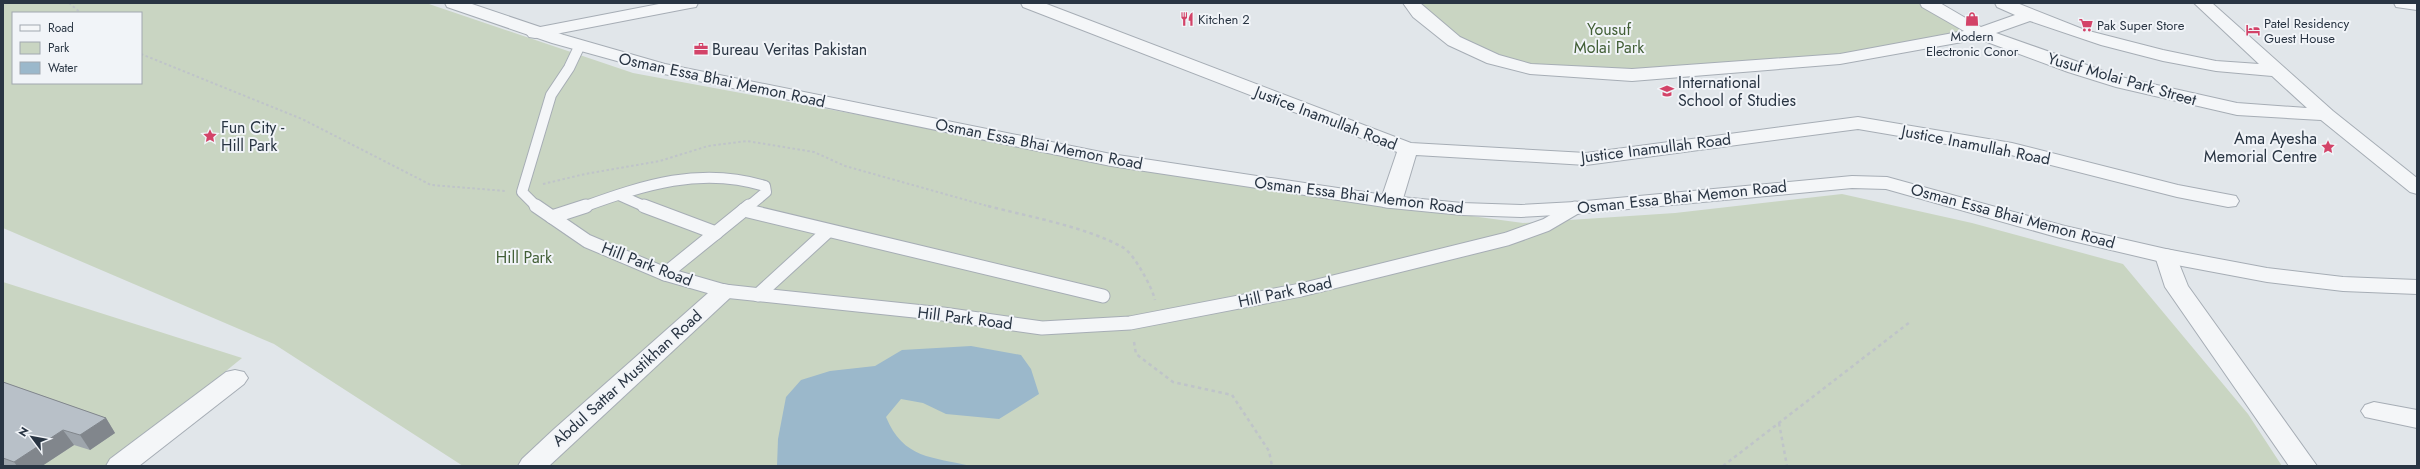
<svg xmlns="http://www.w3.org/2000/svg" width="2420" height="469" font-family="Jost,sans-serif">
  <style>
    .green { fill: #c9d5c2; fill-rule: evenodd }
    .water { fill: #9bb8cb }
    .lines { fill: none; stroke-linecap: round; stroke-linejoin: round }
    .service-far1-casing { stroke: #a6adb5; stroke-width: 12 }
    .service-casing { stroke: #a6adb5; stroke-width: 15 }
    .minor-casing { stroke: #a6adb5; stroke-width: 2 }
    .tertiary-casing { stroke: #a6adb5; stroke-width: 2 }
    .path-far1 { stroke: #bfc4c9; stroke-width: 2; stroke-dasharray: 2.5 2.5; stroke-linecap: butt }
    .path { stroke: #bfc4c9; stroke-width: 2.5; stroke-dasharray: 3.5 3.5; stroke-linecap: butt }
    .service-far1 { stroke: #f4f6f8; stroke-width: 10 }
    .service { stroke: #f4f6f8; stroke-width: 13 }
    .minor { fill: #f4f6f8; fill-rule: evenodd }
    .tertiary { fill: #f4f6f8; fill-rule: evenodd }
    .wall { fill: #9ea5ac }
    .shaded-wall { fill: #81868c }
    .building { fill: #b8c0c8; stroke: #81868c }
    .labels { text-anchor: middle; dominant-baseline: central; stroke-width: 4; stroke-linejoin: round; paint-order: stroke }
    .far-poi-label { font-size: 13px; fill: #293543; stroke: #f1f4f8; text-anchor: start }
    .park-label { font-size: 16px; fill: #425f36; stroke: #f1f4f8 }
    .poi-label { font-size: 16px; fill: #293543; stroke: #f1f4f8; text-anchor: start }
    .street-label { font-size: 16px; fill: #293543; stroke: #f1f4f8 }
  </style>
  <rect width="100%" height="100%" fill="#e1e6ea"/>
  <g class="green">
    <path d="M3 3H426L633 73 1227 183 1523 223 1675 213 1842 194 1972 223 2123 264 2248 414 2282 466H463L274 344 3 228ZM13 13H141V83H13Z"/>
    <path d="M1411 3H1930L1980 33 1840 59 1686 72 1530 69 1454 41Z"/>
    <path d="M3 282 242 358 109 466H3Z"/>
  </g>
  <path class="water" d="M971 346 1021 355 1031 369 1039 394 999 419 946 414 923 403 901 399 886 417C903 459 933 457 971 466H777L778 439 786 397 801 380 830 371 875 366 902 350Z"/>
  <g class="lines">
    <defs>
      <g id="service-far1">
        <path d="M619 195 646 207"/>
        <path d="M537 207 522 192 551 95 569 68 579 47"/>
        <path d="M583 207C644 185 701 166 765 186L766 192 748 207"/>
      </g>
      <g id="service">
        <path d="M536 206 587 241 665 274 724 291 943 314 1042 328 1130 323 1301 290 1507 239 1546 225 1575 208"/>
        <path d="M644 206 716 233"/>
        <path d="M744 210 1103 296"/>
        <path d="M552 217 586 206"/>
        <path d="M665 274 749 206"/>
        <path d="M758 295 828 231"/>
      </g>
      <g id="minor">
        <path d="M664 3H698L696 7 690 8 535 38 529 37 526 33 529 29 535 28Z"/>
        <path d="M1021 3H1044L1411 143 1586 153 1858 117 2012 143 2178 185 2236 196 2239 201 2236 206 2228 207 2177 197 2011 155 1858 129 1586 165 1416 155 1402 202 1399 207 1391 208 1383 207 1380 202 1397 152 1023 7Z"/>
        <path d="M1403 3H1420L1460 37 1499 55 1531 64 1632 69 1840 54 1964 31 1922 7 1920 3H1940L1981 27 2015 15 1997 7 1995 3H2017L2085 30 2163 50 2216 61 2259 64 2194 3H2212L2333 111 2417 178V194L2410 192 2321 120 2237 115 2116 87 2068 72 1979 39 1840 64 1632 81 1530 74 1487 63 1448 45 1413 17ZM2030 21 2101 45 2163 61 2216 71 2272 76 2307 108 2237 103 2121 77 1996 33Z"/>
        <path d="M2166 249 2174 251 2188 286 2317 466H2289L2165 287 2155 256 2158 251Z"/>
        <path d="M724 284 732 286 736 291 732 296 549 466H518L522 459 553 430 716 286Z"/>
        <path d="M235 370 244 372 248 378 244 384 139 466H106L110 459 226 372Z"/>
        <path d="M2374 402 2417 410V428L2365 417 2361 411 2365 405Z"/>
      </g>
      <g id="tertiary">
        <path d="M445 3H469L564 35 665 64 1111 154 1391 196 1462 203 1521 205 1575 202 1852 176 1887 177 2065 226 2166 249 2267 268 2343 277 2417 280V294L2343 291 2267 282 2166 263 2060 238 1886 189 1852 188 1575 214 1521 217 1462 215 1391 208 1111 166 664 74 552 43 447 7Z"/>
        <path d="M2394 3H2417V10L2396 7Z"/>
      </g>
    </defs>
    <use href="#service-far1" class="service-far1-casing"/>
    <use href="#service" class="service-casing"/>
    <use href="#minor" class="minor-casing"/>
    <use href="#tertiary" class="tertiary-casing"/>
    <g class="path-far1">
      <path d="M69 3 81 13"/>
      <path d="M141 54 302 119 431 185 506 191"/>
      <path d="M543 184 585 174 660 161 708 146 747 141 814 152 845 166 991 207"/>
    </g>
    <g class="path">
      <path d="M988 206C1030 217 1087 227 1124 248 1134 254 1153 289 1155 300"/>
      <path d="M1134 342 1136 354 1173 382 1232 395 1269 451 1272 466"/>
      <path d="M1779 423 1787 466"/>
      <path d="M1723 466 1910 322"/>
    </g>
    <use href="#service-far1" class="service-far1"/>
    <use href="#service" class="service"/>
    <use href="#minor" class="minor"/>
    <use href="#tertiary" class="tertiary"/>
  </g>
  <path class="wall" d="M3 382 106 418 115 433 90 450 74 445 42 466H3Z"/>
  <g class="shaded-wall">
    <path d="M106 418 115 433 90 450 80 435Z"/>
    <path d="M63 430 74 445 42 466H17L14 462Z"/>
  </g>
  <path class="building" d="M3 382 106 418 80 435 63 430 14 462 3 458Z"/>
  <defs>
    <symbol id="restaurant-bare" viewBox="-9 -9 18 18"><path d="M-5-6h1v4h1v-4h1v4h1v-4h1v5L-1.5 .5V6h-2V.5L-5-1ZM5-6V6H3V1.5H1.5Q1.5-4 5-6Z" fill="#d34368" stroke="#f1f4f8" stroke-width="2.5" paint-order="stroke"/></symbol>
    <symbol id="shop-bare" viewBox="-9 -9 18 18"><path d="M-5-2.5h2.3a2.7 3.5 0 0 1 5.4 0H5L5.5 6h-11ZM-1.5-2.5h3a1.5 2.3 0 0 0-3 0Z" fill="#d34368" stroke="#f1f4f8" stroke-width="2.5" paint-order="stroke"/></symbol>
    <symbol id="supermarket-bare" viewBox="-9 -9 18 18"><path d="M-6-5.5h2.5l.6 2H6L4.5 2H-2.5L-4.4-4H-6ZM-1.5 3.2a1.3 1.3 0 1 0 .1 0ZM3 3.2a1.3 1.3 0 1 0 .1 0Z" fill="#d34368" stroke="#f1f4f8" stroke-width="2.5" paint-order="stroke"/></symbol>
    <symbol id="hotel-bare" viewBox="-9 -9 18 18"><path d="M-6-4.5h1.5V1H6V5H4.5V3h-9V5H-6ZM-4 0a1.8 1.8 0 1 1 3.6 0ZM.5 0V-2.5h3Q6-2.5 6 0Z" fill="#d34368" stroke="#f1f4f8" stroke-width="2.5" paint-order="stroke"/></symbol>
    <symbol id="office-bare" viewBox="-9 -9 18 18"><path d="M-6-3h4V-5.5h4V-3h4V5H-6ZM-1-4.5V-3h2v-1.5ZM-6 0V1H6V0Z" fill="#d34368" stroke="#f1f4f8" stroke-width="2.5" paint-order="stroke"/></symbol>
    <symbol id="school-bare" viewBox="-9 -9 18 18"><path d="M0-5L7-2L0 1L-7-2ZM-4 1L0 2.5L4 1V4Q0 6-4 4Z" fill="#d34368" stroke="#f1f4f8" stroke-width="2.5" paint-order="stroke"/></symbol>
    <symbol id="sight-bare" viewBox="-9 -9 18 18"><path d="M0-6L1.8-2.2L6-1.7L2.9 1.2L3.7 5.4L0 3.3L-3.7 5.4L-2.9 1.2L-6-1.7L-1.8-2.2Z" fill="#d34368" stroke="#f1f4f8" stroke-width="2.5" paint-order="stroke"/></symbol>
  </defs>
  <g fill-rule="evenodd">
    <use href="#restaurant-bare" x="1177" y="9" width="20" height="20"/>
    <use href="#shop-bare" x="1962" y="9" width="20" height="20"/>
    <use href="#supermarket-bare" x="2076" y="15" width="20" height="20"/>
    <use href="#hotel-bare" x="2243" y="20" width="20" height="20"/>
    <use href="#office-bare" x="691" y="39" width="20" height="20"/>
    <use href="#school-bare" x="1657" y="81" width="20" height="20"/>
    <use href="#sight-bare" x="200" y="126" width="20" height="20"/>
    <use href="#sight-bare" x="2318" y="137" width="20" height="20"/>
  </g>
  <g class="labels">
    <g class="far-poi-label">
      <text x="1198" y="19">Kitchen 2</text>
      <text x="2264" y="23">Patel Residency<tspan x="2264" dy="15">Guest House</tspan></text>
      <text x="2097" y="25">Pak Super Store</text>
      <text x="1972" y="36" text-anchor="middle">Modern<tspan x="1972" dy="15">Electronic Conor</tspan></text>
    </g>
    <g class="park-label">
      <text x="1609" y="29">Yousuf<tspan x="1609" dy="18">Molai Park</tspan></text>
      <text x="524" y="257">Hill Park</text>
    </g>
    <g class="poi-label">
      <text x="712" y="49">Bureau Veritas Pakistan</text>
      <text x="1678" y="82">International<tspan x="1678" dy="18">School of Studies</tspan></text>
      <text x="221" y="127">Fun City -<tspan x="221" dy="18">Hill Park</tspan></text>
      <text x="2317" y="138" text-anchor="end">Ama Ayesha<tspan x="2317" dy="18">Memorial Centre</tspan></text>
    </g>
    <g class="street-label">
      <text transform="translate(2122 79) rotate(16)">Yusuf Molai Park Street</text>
      <text transform="translate(722 80) rotate(12)">Osman Essa Bhai Memon Road</text>
      <text transform="translate(1326 118) rotate(21)">Justice Inamullah Road</text>
      <text transform="translate(1039 144) rotate(11)">Osman Essa Bhai Memon Road</text>
      <text transform="translate(1976 145) rotate(11)">Justice Inamullah Road</text>
      <text transform="translate(1656 148) rotate(-7)">Justice Inamullah Road</text>
      <text transform="translate(1359 195) rotate(7)">Osman Essa Bhai Memon Road</text>
      <text transform="translate(1682 197) rotate(-6)">Osman Essa Bhai Memon Road</text>
      <text transform="translate(2013 216) rotate(15)">Osman Essa Bhai Memon Road</text>
      <text transform="translate(647 264) rotate(21)">Hill Park Road</text>
      <text transform="translate(1285 292) rotate(-12)">Hill Park Road</text>
      <text transform="translate(965 318) rotate(7)">Hill Park Road</text>
      <text transform="translate(627 378) rotate(-42)">Abdul Sattar Mustikhan Road</text>
    </g>
  </g>
  <rect width="2420" height="469" fill="none" stroke="#293543" stroke-width="8"/>
  <rect x="12" y="12" width="130" height="72" fill="#f1f4f8" stroke="#a1a8b0"/>
  <rect x="20" y="25" width="20" height="6" fill="#f4f6f8" stroke="#a1a8b0"/>
  <text x="48" y="32" font-size="12" fill="#293543">Road</text>
  <rect x="20" y="42" width="20" height="12" fill="#c9d5c2" stroke="#a1a8b0"/>
  <text x="48" y="52" font-size="12" fill="#293543">Park</text>
  <rect x="20" y="62" width="20" height="12" fill="#9bb8cb" stroke="#a1a8b0"/>
  <text x="48" y="72" font-size="12" fill="#293543">Water</text>
  <g transform="translate(32 437) rotate(302)" stroke="#f1f4f8" stroke-width="3" paint-order="stroke">
  <path d="M0-3L7 15L0 10L-7 15Z" fill="#293543"/>
  <text y="-6" font-size="11" font-weight="bold" text-anchor="middle" fill="#293543">N</text>
  </g>
</svg>
